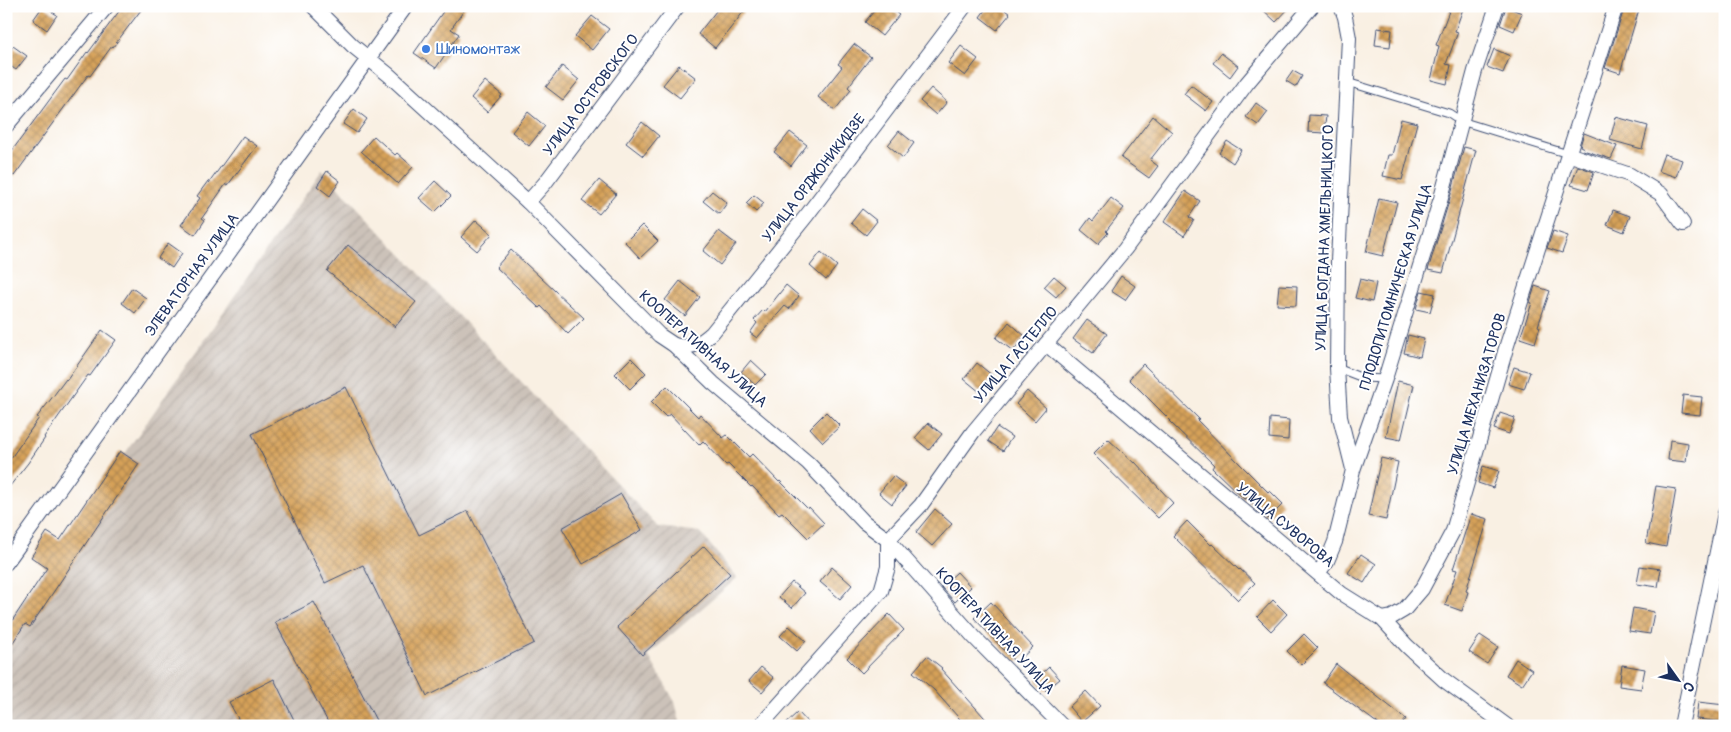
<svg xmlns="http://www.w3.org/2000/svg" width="1731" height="732" font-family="Pangolin,sans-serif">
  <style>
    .industrial { fill: url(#industrial-furrows) }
    .building { fill: url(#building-cross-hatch) }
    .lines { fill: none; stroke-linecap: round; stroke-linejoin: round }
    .lane-casing { stroke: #3c4c72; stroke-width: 9 }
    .street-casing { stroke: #3c4c72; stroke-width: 16 }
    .lane { stroke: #fff; stroke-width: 7 }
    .street { stroke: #fff; stroke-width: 14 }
    .shop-dot { fill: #3f7fe0; stroke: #fff; stroke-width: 2 }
    .labels { text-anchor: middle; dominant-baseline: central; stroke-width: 4; stroke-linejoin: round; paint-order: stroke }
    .shop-label { font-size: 15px; fill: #366cbe; stroke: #fff; text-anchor: start }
    .street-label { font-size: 15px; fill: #1b2f5e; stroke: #fff }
  </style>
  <defs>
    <pattern id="industrial-furrows" width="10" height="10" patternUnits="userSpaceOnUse" patternTransform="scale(1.25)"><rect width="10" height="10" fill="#ccc2b9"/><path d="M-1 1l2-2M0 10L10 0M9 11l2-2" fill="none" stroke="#afa7a1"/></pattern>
    <pattern id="building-cross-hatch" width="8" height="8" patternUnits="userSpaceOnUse" patternTransform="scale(1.25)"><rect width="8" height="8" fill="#d6a159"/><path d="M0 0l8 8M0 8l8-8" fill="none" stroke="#ad844d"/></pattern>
  </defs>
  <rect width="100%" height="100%" fill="#fff"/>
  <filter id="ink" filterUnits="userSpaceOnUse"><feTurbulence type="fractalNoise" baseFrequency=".02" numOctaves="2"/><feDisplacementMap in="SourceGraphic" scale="10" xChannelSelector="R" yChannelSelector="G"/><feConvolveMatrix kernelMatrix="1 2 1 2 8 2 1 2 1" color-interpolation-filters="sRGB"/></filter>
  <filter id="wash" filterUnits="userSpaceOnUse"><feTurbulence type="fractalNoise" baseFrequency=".0096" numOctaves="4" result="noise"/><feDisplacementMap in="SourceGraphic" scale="20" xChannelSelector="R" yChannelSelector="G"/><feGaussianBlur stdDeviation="1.12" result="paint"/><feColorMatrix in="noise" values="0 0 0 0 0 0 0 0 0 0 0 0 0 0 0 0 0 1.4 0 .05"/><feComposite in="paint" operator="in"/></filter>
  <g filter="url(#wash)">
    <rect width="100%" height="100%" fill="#f9f0e3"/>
    <path class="industrial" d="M322 170 658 527 700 532 737 578 648 655 675 702 681 726H6V625Z"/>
    <g id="blocks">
      <g class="building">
        <path d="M43 6 57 15 47 30 33 20Z"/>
        <path d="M123 6H144L113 47 112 46 90 76 88 75 14 176 6 171V149L11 152 65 79 67 80 87 52 88 53Z"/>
        <path d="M447 6H467L451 29 459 34 436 68 414 53Z"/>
        <path d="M720 6H748L715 48 698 34Z"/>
        <path d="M878 6H887L899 15 882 36 865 22Z"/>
        <path d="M988 6H1000L1010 14 997 30 980 17Z"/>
        <path d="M1259 6H1291L1276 22Z"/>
        <path d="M1451 6H1464L1455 31 1458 32 1446 64 1451 65 1447 84 1431 80 1439 46 1436 45Z"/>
        <path d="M1625 6H1640L1620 73 1605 68Z"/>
        <path d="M1506 7 1522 13 1514 31 1500 25Z"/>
        <path d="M592 16 609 29 592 50 575 36Z"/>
        <path d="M1377 28 1392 30 1390 47 1375 45Z"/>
        <path d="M854 44 871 57 848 87 851 90 835 110 818 97 842 67 838 64Z"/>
        <path d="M13 46 27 56 16 70 6 63V56Z"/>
        <path d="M961 46 978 59 965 76 948 63Z"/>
        <path d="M1494 49 1510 56 1503 73 1487 67Z"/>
        <path d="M1221 53 1238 66 1230 77 1213 63Z"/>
        <path d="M679 65 696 78 680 98 663 85Z"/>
        <path d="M562 66 579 80 563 100 546 87Z"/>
        <path d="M1293 71 1302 76 1296 87 1286 81Z"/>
        <path d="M485 81 502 95 487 112 471 98Z"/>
        <path d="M1191 85 1213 102 1206 111 1184 94Z"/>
        <path d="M931 88 947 102 936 115 920 101Z"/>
        <path d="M1256 103 1268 112 1258 125 1246 117Z"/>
        <path d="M354 109 367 119 357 133 343 124Z"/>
        <path d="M528 112 545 126 529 146 512 132Z"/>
        <path d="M1309 115 1326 116 1324 133 1308 132Z"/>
        <path d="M1153 116 1172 132 1150 160 1158 166 1149 178 1121 158Z"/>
        <path d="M1616 117 1648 126 1642 149 1610 140Z"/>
        <path d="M1401 119 1417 123 1402 180 1383 176 1388 155H1392Z"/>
        <path d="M642 122 659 136 643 156 626 143Z"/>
        <path d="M899 131 914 143 903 158 888 145Z"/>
        <path d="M790 132 807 145 791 166 774 152Z"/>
        <path d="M1584 133 1617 146 1611 159 1583 150 1584 148 1580 146Z"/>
        <path d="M243 136 257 146 228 185 226 184 202 218 205 220 195 235 181 225 200 198 197 196 208 181 209 183Z"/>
        <path d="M374 136 395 155 397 153 413 167 398 184 361 151Z"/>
        <path d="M1227 141 1241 150 1233 163 1219 153Z"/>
        <path d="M1464 147 1476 150 1443 273 1428 270 1449 201Z"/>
        <path d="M1664 154 1682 160 1676 177 1658 171Z"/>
        <path d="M1578 166 1594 172 1588 190 1571 185Z"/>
        <path d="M327 171 340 181 330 196 317 186Z"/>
        <path d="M599 180 616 194 599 214 582 201Z"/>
        <path d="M435 181 451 196 435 212 419 198Z"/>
        <path d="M712 191 727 203 719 214 703 201Z"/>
        <path d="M1185 191 1200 201 1189 217 1194 220 1184 236 1164 222Z"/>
        <path d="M754 195 764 203 756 212 746 203Z"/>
        <path d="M1111 198 1124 208 1106 231 1108 233 1098 244 1081 230 1090 218 1093 221Z"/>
        <path d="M1379 198 1397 202 1383 256 1366 252Z"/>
        <path d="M862 209 877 221 866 235 851 223Z"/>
        <path d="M1613 210 1630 216 1624 232 1607 225Z"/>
        <path d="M476 220 492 234 477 251 461 237Z"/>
        <path d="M642 225 658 241 640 258 625 242Z"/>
        <path d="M719 231 736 244 720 265 703 251Z"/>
        <path d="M1553 231 1568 236 1562 253 1547 248Z"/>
        <path d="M168 243 182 253 172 268 158 258Z"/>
        <path d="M348 245 416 302 395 327 327 271Z"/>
        <path d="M511 250 584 318 568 334 541 306 539 308 496 267Z"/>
        <path d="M821 252 837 266 826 280 810 266Z"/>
        <path d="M1054 276 1066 286 1056 297 1044 287Z"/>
        <path d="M1121 276 1135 286 1125 300 1111 291Z"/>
        <path d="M1360 279 1376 283 1372 302 1355 298Z"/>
        <path d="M680 281 700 297 685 316 665 300Z"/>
        <path d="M786 285 799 296 789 309 785 306 757 338 750 333 757 323 754 320 763 310 765 312Z"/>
        <path d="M1279 285 1297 286 1296 306 1277 305Z"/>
        <path d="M1535 286 1550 291 1538 326 1540 327 1535 343 1520 338 1532 303 1530 302Z"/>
        <path d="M132 288 146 298 135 313 122 303Z"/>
        <path d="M1421 291 1435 294 1430 312 1416 309Z"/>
        <path d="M1087 320 1107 334 1093 353 1073 339Z"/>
        <path d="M1009 322 1025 336 1013 351 996 338Z"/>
        <path d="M102 330 116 340 90 376 88 375 44 437 45 438 28 463 6 491V465L39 418 37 417 48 403 66 379 67 380Z"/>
        <path d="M1408 335 1424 339 1420 357 1404 353Z"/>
        <path d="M631 358 646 373 630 389 615 374Z"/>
        <path d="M751 360 766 374 755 385 741 372Z"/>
        <path d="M977 363 993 376 980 392 964 379Z"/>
        <path d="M1143 364 1199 419 1197 420 1241 465 1269 493 1270 491 1283 504 1268 519 1246 498 1244 499 1212 468 1214 465 1169 421 1170 420 1129 379Z"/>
        <path d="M1514 367 1530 372 1524 389 1508 384Z"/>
        <path d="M1398 381 1414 385 1401 440 1386 437Z"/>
        <path d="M667 386 698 417 700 414 723 438 727 435 749 457 752 454 779 482 780 481 808 509 809 507 824 523 808 538 782 512 779 514 752 486 751 487 728 464 726 465 703 441 699 445 670 414 666 417 651 402Z"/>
        <path d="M346 387 419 535 468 511 534 643 427 696 363 565 325 583 252 434Z"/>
        <path d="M1027 391 1046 408 1035 421 1016 404Z"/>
        <path d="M1683 395 1702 397 1700 415 1681 413Z"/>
        <path d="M826 412 840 426 823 442 810 428Z"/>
        <path d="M1500 413 1515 418 1509 434 1494 429Z"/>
        <path d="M1270 418 1289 420 1288 440 1269 438Z"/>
        <path d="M928 423 942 434 929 450 915 438Z"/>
        <path d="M997 427 1012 437 1003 451 988 441Z"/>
        <path d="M1108 439 1134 463 1135 462 1173 503 1158 518 1093 454Z"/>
        <path d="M1670 440 1688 443 1686 462 1668 460Z"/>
        <path d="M120 451 139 464 30 627 25 624 6 653V630L47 568 31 557 47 532 60 540Z"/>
        <path d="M1381 458 1398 462 1386 520 1368 516Z"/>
        <path d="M1483 466 1499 471 1493 488 1478 483Z"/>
        <path d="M893 476 906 486 892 504 879 493Z"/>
        <path d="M1656 486 1676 489 1666 547 1646 543Z"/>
        <path d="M621 494 642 530 583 564 562 528Z"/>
        <path d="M935 509 952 524 932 546 916 532Z"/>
        <path d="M1471 514 1488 519 1466 591 1468 592 1462 611 1445 605 1457 570 1453 569Z"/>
        <path d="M1187 521 1211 545 1212 544 1239 570 1240 569 1255 583 1238 600 1173 536Z"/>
        <path d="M704 546 730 574 642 655 617 627Z"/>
        <path d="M1361 554 1376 564 1364 583 1348 573Z"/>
        <path d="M1640 566 1661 569 1658 587 1637 584Z"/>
        <path d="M832 567 852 585 840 599 820 582Z"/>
        <path d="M957 572 971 587 955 602 941 587Z"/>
        <path d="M792 582 805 593 792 608 779 597Z"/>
        <path d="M1273 600 1287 614 1271 631 1257 617Z"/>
        <path d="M314 602 379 726H330L275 622Z"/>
        <path d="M991 602 1033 647 1016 663 974 618Z"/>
        <path d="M1633 608 1654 612 1650 634 1629 631Z"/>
        <path d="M889 614 904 630 862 673 847 658Z"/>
        <path d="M789 626 806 641 797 651 780 636Z"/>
        <path d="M1304 634 1318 648 1301 665 1287 651Z"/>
        <path d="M1480 635 1498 647 1487 664 1469 652Z"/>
        <path d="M927 656 942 668 941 669 992 726H966L934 690 913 672Z"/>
        <path d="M1516 659 1532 670 1522 685 1506 675Z"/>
        <path d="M1336 664 1406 719 1401 726H1381L1323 683Z"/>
        <path d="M1622 665 1645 669 1641 689 1619 686Z"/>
        <path d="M761 667 774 678 762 692 749 681Z"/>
        <path d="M1049 667 1060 679 1045 691 1035 680Z"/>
        <path d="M274 679 297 726H242L229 702Z"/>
        <path d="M1086 691 1100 706 1082 722 1069 707Z"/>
        <path d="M1698 702 1725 705V722L1696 719Z"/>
        <path d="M798 712 811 726H783Z"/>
      </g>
    </g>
  </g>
  <g filter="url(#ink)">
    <use href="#blocks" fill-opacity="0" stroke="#3c4c72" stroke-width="1"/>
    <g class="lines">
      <defs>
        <g id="lane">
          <path d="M1347 82 1449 113 1461 121 1568 154"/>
          <path d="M1337 368 1363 378 1385 379"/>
        </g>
        <g id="street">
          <path d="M313 6 353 46 389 75 528 202 659 335 674 345 713 383 808 463 864 522 888 540 974 637 1062 726"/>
          <path d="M1341 6 1345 17 1349 38 1338 261 1337 368 1340 417 1353 469"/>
          <path d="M6 126 107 6"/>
          <path d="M1568 154 1630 175 1661 194 1683 224"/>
          <path d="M528 202 545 183 678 6"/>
          <path d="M1046 344 1342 594 1382 619 1407 646 1444 680 1507 726"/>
          <path d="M674 345C693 349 698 345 712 333L807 215 965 6"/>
          <path d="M6 563 406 6"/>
          <path d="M1318 573 1327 561 1335 542 1353 470 1385 379 1441 198 1475 71 1497 6"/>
          <path d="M1382 619 1392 617 1404 610 1422 589 1453 531 1507 345 1616 6"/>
          <path d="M760 726 881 591 888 567V540L921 505 973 432 1125 249 1247 83 1312 6"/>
          <path d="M1681 726 1725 513"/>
        </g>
      </defs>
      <use href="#lane" class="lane-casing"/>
      <use href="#street" class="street-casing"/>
      <use href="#lane" class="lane"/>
      <use href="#street" class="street"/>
    </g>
  </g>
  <circle class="shop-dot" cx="426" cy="49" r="5"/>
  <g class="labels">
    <g class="shop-label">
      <text x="436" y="49">Шиномонтаж</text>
    </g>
    <g class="street-label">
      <text transform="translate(591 95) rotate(-53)">УЛИЦА ОСТРОВСКОГО</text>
      <text transform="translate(814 178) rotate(-52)">УЛИЦА ОРДЖОНИКИДЗЕ</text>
      <text transform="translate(1325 238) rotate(-88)">УЛИЦА БОГДАНА ХМЕЛЬНИЦКОГО</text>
      <text transform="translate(192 275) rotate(-54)">ЭЛЕВАТОРНАЯ УЛИЦА</text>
      <text transform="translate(1396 287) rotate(-73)">ПЛОДОПИТОМНИЧЕСКАЯ УЛИЦА</text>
      <text transform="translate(703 349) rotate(42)">КООПЕРАТИВНАЯ УЛИЦА</text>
      <text transform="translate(1016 355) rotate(-50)">УЛИЦА ГАСТЕЛЛО</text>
      <text transform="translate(1477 394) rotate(-73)">УЛИЦА МЕХАНИЗАТОРОВ</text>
      <text transform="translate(1285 525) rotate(40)">УЛИЦА СУВОРОВА</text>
      <text transform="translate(995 631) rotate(47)">КООПЕРАТИВНАЯ УЛИЦА</text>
    </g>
  </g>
  <rect width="1731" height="732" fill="none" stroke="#fff" stroke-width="25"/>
  <g transform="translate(1678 680) rotate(123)" stroke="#ffffff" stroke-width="4" paint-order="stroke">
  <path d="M0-4L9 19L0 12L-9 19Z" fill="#1b2f5e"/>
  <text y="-8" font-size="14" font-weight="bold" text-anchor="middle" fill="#1b2f5e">С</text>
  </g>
</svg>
